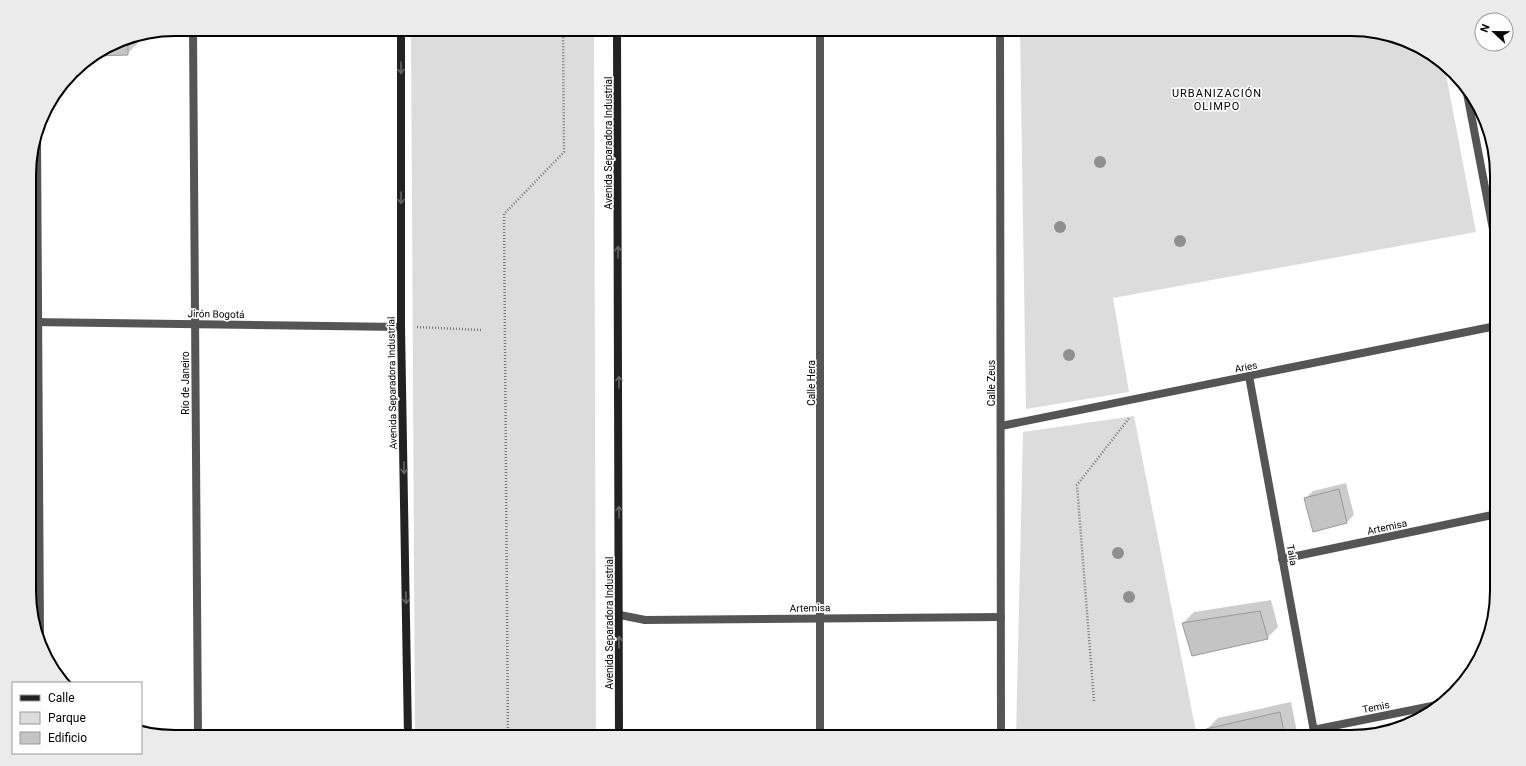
<svg xmlns="http://www.w3.org/2000/svg" width="1526" height="766" font-family="Roboto,sans-serif">
  <style>
    .green { fill: #dcdcdc }
    .shadow { fill: #0003 }
    .building { fill: #c4c4c4; stroke: #999 }
    .lines { fill: none; stroke-linecap: round; stroke-linejoin: round }
    .path { stroke: #777; stroke-width: 2.5; stroke-dasharray: 1 2; stroke-linecap: butt }
    .street { stroke: #555; stroke-width: 8 }
    .secondary { stroke: #222; stroke-width: 8 }
    .tree { fill: #8f8f8f }
    .oneway { stroke: #646464 }
    .labels { text-anchor: middle; dominant-baseline: central; stroke-width: 3.5; stroke-linejoin: round; paint-order: stroke }
    .street-label { font-size: 10px; fill: #000; stroke: #fff }
    .neighbourhood-label { font-size: 11px; letter-spacing: 1px; fill: #000; stroke: #fff }
    .rim { fill: none; stroke: #000; stroke-width: 2 }
  </style>
  <rect width="100%" height="100%" fill="#fff"/>
  <g class="green">
    <path d="M411 29H594L596 737H415Z"/>
    <path d="M1020 29H1351L1415 44 1445 69 1476 232 1113 298 1129 392 1026 409Z"/>
    <path d="M1134 416 1197 737H1016L1023 432Z"/>
  </g>
  <g class="shadow">
    <path d="M138 36V43L127 54 95 55 119 40Z"/>
    <path d="M30 329H34L36 562 30 567Z"/>
    <path d="M1346 483 1354 515 1347 522 1305 499 1313 491Z"/>
    <path d="M1271 600 1278 627 1267 638 1183 623 1194 612Z"/>
    <path d="M1291 702 1298 737H1208L1207 729 1218 718Z"/>
  </g>
  <g class="building">
    <path d="M128 38V55L94 56 119 40Z"/>
    <path d="M1339 489 1347 523 1313 532 1304 498Z"/>
    <path d="M1260 611 1268 639 1192 656 1182 623Z"/>
    <path d="M1280 712 1285 737H1207L1206 729Z"/>
  </g>
  <g class="lines">
    <g class="path">
      <path d="M417 327 482 330"/>
      <path d="M1094 701 1077 485 1130 417"/>
      <path d="M508 737 504 214 564 152 563 29"/>
    </g>
    <g class="street">
      <path d="M193 29 198 737"/>
      <path d="M1000 29 1001 737"/>
      <path d="M1466 88 1496 245"/>
      <path d="M37 138 40 635"/>
      <path d="M30 322 401 327"/>
      <path d="M1249 376 1315 737"/>
      <path d="M1001 426 1496 326"/>
      <path d="M1282 559 1497 514"/>
      <path d="M620 615 645 620 1001 617"/>
      <path d="M1313 730 1442 704"/>
      <path d="M820 737V29"/>
    </g>
    <g class="secondary">
      <path d="M401 29V327L408 737"/>
      <path d="M617 29 619 737"/>
    </g>
  </g>
  <g class="tree">
    <circle cx="1100" cy="162" r="6"/>
    <circle cx="1060" cy="227" r="6"/>
    <circle cx="1180" cy="241" r="6"/>
    <circle cx="1069" cy="355" r="6"/>
    <circle cx="1118" cy="553" r="6"/>
    <circle cx="1129" cy="597" r="6"/>
  </g>
  <defs><path id="oneway-shaft" d="M-6 0H5M1.5-3L5.5 0L1.5 3" fill="none" stroke-width="1.6" stroke-linecap="round" stroke-linejoin="round"/></defs>
  <g class="oneway">
    <use href="#oneway-shaft" transform="translate(401 68) rotate(90)"/>
    <use href="#oneway-shaft" transform="translate(401 198) rotate(90)"/>
    <use href="#oneway-shaft" transform="translate(618 252) rotate(-90)"/>
    <use href="#oneway-shaft" transform="translate(619 382) rotate(-90)"/>
    <use href="#oneway-shaft" transform="translate(404 468) rotate(89)"/>
    <use href="#oneway-shaft" transform="translate(619 512) rotate(-90)"/>
    <use href="#oneway-shaft" transform="translate(406 598) rotate(89)"/>
    <use href="#oneway-shaft" transform="translate(619 642) rotate(-89)"/>
  </g>
  <g class="labels">
    <g class="street-label">
      <text transform="translate(608 143) rotate(-90)">Avenida Separadora Industrial</text>
      <text transform="translate(216 314) rotate(1)">Jirón Bogotá</text>
      <text transform="translate(1246 367) rotate(-11)">Aries</text>
      <text transform="translate(185 383) rotate(-90)">Río de Janeiro</text>
      <text transform="translate(392 383) rotate(-91)">Avenida Separadora Industrial</text>
      <text transform="translate(811 383) rotate(-90)">Calle Hera</text>
      <text transform="translate(991 383) rotate(-90)">Calle Zeus</text>
      <text transform="translate(1387 527) rotate(-12)">Artemisa</text>
      <text transform="translate(1292 555) rotate(80)">Talia</text>
      <text transform="translate(810 608) rotate(-1)">Artemisa</text>
      <text transform="translate(609 623) rotate(-90)">Avenida Separadora Industrial</text>
      <text transform="translate(1376 707) rotate(-11)">Temis</text>
    </g>
    <g class="neighbourhood-label">
      <text x="1217" y="93">URBANIZACIÓN<tspan x="1217" dy="13">OLIMPO</tspan></text>
    </g>
  </g>
  <path d="M0 0H1526V766H0ZM175 36H1351A139 139 0 0 1 1490 175V591A139 139 0 0 1 1351 730H175A139 139 0 0 1 36 591V175A139 139 0 0 1 175 36Z" fill="#ebebeb" fill-rule="evenodd"/>
  <path class="rim" d="M175 36H1351A139 139 0 0 1 1490 175V591A139 139 0 0 1 1351 730H175A139 139 0 0 1 36 591V175A139 139 0 0 1 175 36Z"/>
  <rect x="12" y="682" width="130" height="72" fill="#ffffff" stroke="#999999"/>
  <rect x="20" y="695" width="20" height="6" fill="#222222" stroke="#999999"/>
  <text x="48" y="702" font-size="12" fill="#000000">Calle</text>
  <rect x="20" y="712" width="20" height="12" fill="#dcdcdc" stroke="#999999"/>
  <text x="48" y="722" font-size="12" fill="#000000">Parque</text>
  <rect x="20" y="732" width="20" height="12" fill="#c4c4c4" stroke="#999999"/>
  <text x="48" y="742" font-size="12" fill="#000000">Edificio</text>
  <g transform="translate(1494 32) rotate(292)"><circle r="19" fill="#ffffff" stroke="#999999"/>
  <path d="M0-3L7 15L0 10L-7 15Z" fill="#000000"/>
  <text y="-6" font-size="11" font-weight="bold" text-anchor="middle" fill="#000000">N</text>
  </g>
</svg>
